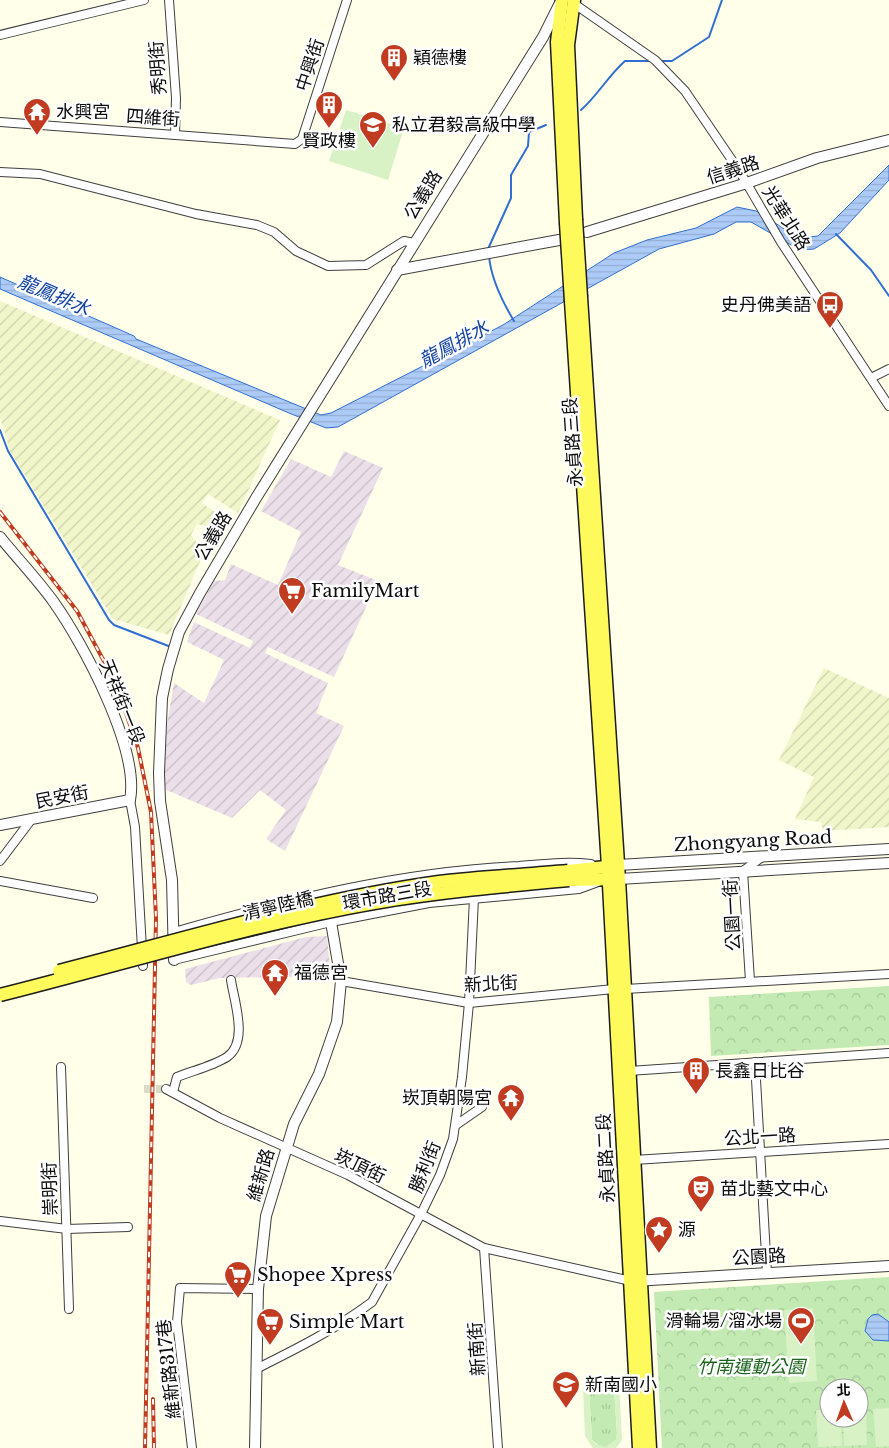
<svg xmlns="http://www.w3.org/2000/svg" width="889" height="1448" font-family="'Libre Baskerville','Noto Sans TC',serif">
  <style>
    .industrial { fill: url(#industrial-furrows) }
    .farmland { fill: url(#farmland-furrows) }
    .grass { fill: url(#grass-tufts) }
    .park { fill: url(#park-crowns); fill-rule: evenodd }
    .pitch { fill: #d8f1c5; fill-rule: evenodd }
    .water { fill: url(#water-rules); stroke: #316ed2 }
    .lines { fill: none; stroke-linecap: round; stroke-linejoin: round }
    .stream { stroke: #316ed2; stroke-width: 2 }
    .minor-tunnel { stroke: #dbdbc9; stroke-width: 8; stroke-dasharray: 8 4; stroke-linecap: butt }
    .minor-casing { stroke: #3f3f3f; stroke-width: 10 }
    .tertiary-casing { stroke: #3f3f3f; stroke-width: 12 }
    .primary-casing { stroke: #1d1d1d; stroke-width: 15 }
    .minor { stroke: #fff; stroke-width: 8 }
    .tertiary { stroke: #fff; stroke-width: 10 }
    .primary { stroke: #fefa5b; stroke-width: 12 }
    .rail-casing { stroke: #c03b1f; stroke-width: 4 }
    .rail { stroke: #fff; stroke-width: 2; stroke-dasharray: 5.5; stroke-linecap: butt }
    .primary-bridge-casing { stroke: #1d1d1d; stroke-width: 15; stroke-linecap: butt }
    .primary-bridge { stroke: #fefa5b; stroke-width: 12 }
    .labels { text-anchor: middle; dominant-baseline: central; stroke-width: 5; stroke-linejoin: round; paint-order: stroke }
    .poi-label { font-size: 18px; fill: #0c0c0c; stroke: #fff; text-anchor: start }
    .street-label { font-size: 18px; fill: #0c0c0c; stroke: #fff }
    .park-label { font-size: 18px; font-style: italic; fill: #1a651b; stroke: #fff }
    .water-label { font-size: 19px; font-style: italic; fill: #1142a1; stroke: #fff }
  </style>
  <defs>
    <pattern id="industrial-furrows" width="10" height="10" patternUnits="userSpaceOnUse" patternTransform="scale(1.25)"><rect width="10" height="10" fill="#ebdfea"/><path d="M-1 1l2-2M0 10L10 0M9 11l2-2" fill="none" stroke="#c8bec8"/></pattern>
    <pattern id="farmland-furrows" width="10" height="10" patternUnits="userSpaceOnUse" patternTransform="scale(1.25)"><rect width="10" height="10" fill="#f0f6ca"/><path d="M-1 1l2-2M0 10L10 0M9 11l2-2" fill="none" stroke="#cdd2ac"/></pattern>
    <pattern id="grass-tufts" width="24" height="20" patternUnits="userSpaceOnUse" patternTransform="scale(1.25)"><rect width="24" height="20" fill="#c3eab3"/><path d="M3 7l-1-3M5 7V3M7 7l1-3M15 17l-1-3M17 17v-4M19 17l1-3" fill="none" stroke="#a6c899"/></pattern>
    <pattern id="park-crowns" width="20" height="18" patternUnits="userSpaceOnUse" patternTransform="scale(1.25)"><rect width="20" height="18" fill="#c3eab3"/><path d="M2 6a3 3 0 1 1 6 0M12 15a3 3 0 1 1 6 0" fill="none" stroke="#a6c899"/></pattern>
    <pattern id="water-rules" width="6" height="5" patternUnits="userSpaceOnUse" patternTransform="scale(1.25)"><rect width="6" height="5" fill="#adcbf8"/><path d="M0 2.5h6" fill="none" stroke="#94add3"/></pattern>
  </defs>
  <rect width="100%" height="100%" fill="#ffffea"/>
  <g class="industrial">
    <path d="M344 451 383 468 338 565 378 581 334 677 268 647 265 653 328 683 316 713 344 726 285 851 266 839 286 810 260 790 232 818 164 789 167 724 174 683 204 703 224 660 187 642 194 622 250 648 253 641 196 614 214 581 225 580 231 564 278 585 301 532 261 511 291 459 331 477Z"/>
    <path d="M327 936 331 976 220 978 191 985 186 982 185 969 306 937Z"/>
  </g>
  <g class="farmland">
    <path d="M0 301 280 420 238 513 208 494 202 503 224 518 219 529 197 524 191 535 204 552 169 635 113 619 10 451 0 417Z"/>
    <path d="M824 668 889 698V827L823 831 821 822 795 819 814 777 779 760Z"/>
  </g>
  <path class="grass" d="M602 1381 614 1389 617 1433 616 1440 606 1447H601L592 1440 589 1390 594 1383Z"/>
  <g class="park">
    <path d="M889 986V1045L711 1056 709 997Z"/>
    <path d="M889 1277V1448H662L654 1292ZM829 1388H859V1418H829Z"/>
  </g>
  <g class="pitch">
    <path d="M346 110 404 128 388 180 329 161Z"/>
    <path d="M813 1308 817 1381 789 1383 784 1310Z"/>
    <path d="M601 1374 608 1375 619 1384 622 1440 616 1448H593L585 1436 583 1388 592 1379ZM602 1381 614 1389 617 1433 616 1440 606 1447 596 1444 592 1440 589 1390 594 1383Z"/>
    <path d="M866 1408 867 1445 844 1446 843 1418H859V1409Z"/>
    <path d="M889 1408V1446L876 1447 873 1409Z"/>
    <path d="M829 1409V1418H841L842 1446 818 1447 816 1410Z"/>
  </g>
  <g class="water">
    <path d="M889 165V180L840 233 814 249 800 250 751 222H736L714 234 659 249 338 427 326 428 289 413 0 289V277L134 336 136 339 321 415 331 413 503 325 614 253 647 240 696 228 737 207 756 211 799 238 818 236Z"/>
    <path d="M878 1314 889 1322V1341L873 1340 865 1331 868 1319 872 1315Z"/>
  </g>
  <g class="lines">
    <g class="stream">
      <path d="M659 61H672L709 37 722 0"/>
      <path d="M581 110C598 95 608 76 625 61H652"/>
      <path d="M836 234 871 270 889 296"/>
      <path d="M488 249 511 198V175L528 146 529 132 546 125"/>
      <path d="M489 256C491 279 502 301 514 321"/>
      <path d="M0 430 8 451 109 620 114 625 171 647"/>
    </g>
    <path class="minor-tunnel" d="M144 1089H166"/>
    <defs>
      <g id="minor">
        <path d="M169 0 176 98 175 135"/>
        <path d="M573 3 655 60 685 91 740 172 781 242 889 406"/>
        <path d="M0 35 144 0"/>
        <path d="M0 122 295 144 302 139 347 0"/>
        <path d="M0 172 40 174 196 214 257 225 274 232 296 251 328 266 366 265 404 241 414 243"/>
        <path d="M871 378 889 369"/>
        <path d="M130 800 135 827 143 966"/>
        <path d="M0 861 31 820"/>
        <path d="M0 881 93 898"/>
        <path d="M174 932C286 900 402 871 519 866 544 864 567 861 591 864"/>
        <path d="M174 960 331 922 429 903 579 889 598 882"/>
        <path d="M341 981 469 1003 614 989"/>
        <path d="M750 981 743 871 762 857"/>
        <path d="M625 989 889 974"/>
        <path d="M755 1062 767 1273"/>
        <path d="M61 1067 69 1309"/>
        <path d="M629 1071 889 1053"/>
        <path d="M166 1089 220 1118 348 1175 484 1248 631 1281"/>
        <path d="M173 1092 177 1077C192 1071 213 1066 227 1057 249 1042 234 1001 231 980"/>
        <path d="M456 1125 482 1107"/>
        <path d="M634 1160 889 1144"/>
        <path d="M0 1221 67 1229 128 1227"/>
        <path d="M484 1248 498 1448"/>
        <path d="M256 1369C296 1349 336 1329 372 1302L421 1214 440 1175 453 1139 462 1077 469 1003 474 898"/>
        <path d="M192 1448 177 1322 180 1288 258 1289"/>
      </g>
      <g id="tertiary">
        <path d="M587 232 747 183 817 158 889 140"/>
        <path d="M397 270 559 240"/>
        <path d="M0 537C17 558 37 579 53 601 83 643 140 749 130 800L0 825"/>
        <path d="M618 865 889 849"/>
        <path d="M619 879 889 863"/>
        <path d="M174 960 172 880 160 801 159 773 162 698 168 669 179 632 200 593 256 498 543 37 560 3"/>
        <path d="M634 1281 889 1266"/>
        <path d="M255 1448 258 1289 266 1216 294 1124 319 1074 337 1022 341 981 331 922"/>
      </g>
      <g id="primary">
        <path d="M562 0 557 42 566 223"/>
        <path d="M574 0 568 45 576 219"/>
        <path d="M581 297 619 879 650 1448"/>
        <path d="M571 301 608 866 639 1448"/>
        <path d="M568 871 615 866"/>
        <path d="M569 880 617 879"/>
      </g>
    </defs>
    <use href="#minor" class="minor-casing"/>
    <use href="#tertiary" class="tertiary-casing"/>
    <use href="#primary" class="primary-casing"/>
    <use href="#minor" class="minor"/>
    <use href="#tertiary" class="tertiary"/>
    <use href="#primary" class="primary"/>
    <defs>
      <g id="rail">
        <path d="M0 512 77 611 106 665 125 710 138 748 151 812 156 918 145 1448"/>
        <path d="M153 1399 154 1448"/>
      </g>
    </defs>
    <use href="#rail" class="rail-casing"/>
    <use href="#rail" class="rail"/>
    <defs>
      <g id="primary-bridge">
        <path d="M576 219 581 297"/>
        <path d="M566 223 571 301"/>
        <path d="M59 971C184 939 310 900 439 882 482 877 525 875 568 871"/>
        <path d="M0 995C124 964 248 925 374 903 439 892 504 886 569 880"/>
      </g>
    </defs>
    <use href="#primary-bridge" class="primary-bridge-casing"/>
    <use href="#primary-bridge" class="primary-bridge"/>
  </g>
  <defs>
    <symbol id="building-pin" viewBox="-11 -11 22 30"><path d="M0 17L-7.5 6A9.5 9.5 0 1 1 7.5 6Z" fill="#c03b1f" stroke="#fff"/><path d="M-4-6H4V6H1V3H-1V6H-4ZM-2.5-4.3h1.7v1.8h-1.7ZM.8-4.3h1.7v1.8H.8ZM-2.5-1h1.7V.8h-1.7ZM.8-1h1.7V.8H.8Z" fill="#fff"/></symbol>
    <symbol id="temple-pin" viewBox="-11 -11 22 30"><path d="M0 17L-7.5 6A9.5 9.5 0 1 1 7.5 6Z" fill="#c03b1f" stroke="#fff"/><path d="M0-6L5-2H3V0L6.5 2.5H4V6H1.5V3h-3V6H-4V2.5H-6.5L-3 0V-2H-5Z" fill="#fff"/></symbol>
    <symbol id="school-pin" viewBox="-11 -11 22 30"><path d="M0 17L-7.5 6A9.5 9.5 0 1 1 7.5 6Z" fill="#c03b1f" stroke="#fff"/><path d="M0-5L7-2L0 1L-7-2ZM-4 1L0 2.5L4 1V4Q0 6-4 4Z" fill="#fff"/></symbol>
    <symbol id="bus-pin" viewBox="-11 -11 22 30"><path d="M0 17L-7.5 6A9.5 9.5 0 1 1 7.5 6Z" fill="#c03b1f" stroke="#fff"/><path d="M-5-6H5V4H4V6H2V4H-2V6H-4V4H-5ZM-3.5-4V0h7V-4ZM-3.5 1.2v1.5H-2V1.2ZM2 1.2v1.5H3.5V1.2Z" fill="#fff"/></symbol>
    <symbol id="supermarket-pin" viewBox="-11 -11 22 30"><path d="M0 17L-7.5 6A9.5 9.5 0 1 1 7.5 6Z" fill="#c03b1f" stroke="#fff"/><path d="M-6-5.5h2.5l.6 2H6L4.5 2H-2.5L-4.4-4H-6ZM-1.5 3.2a1.3 1.3 0 1 0 .1 0ZM3 3.2a1.3 1.3 0 1 0 .1 0Z" fill="#fff"/></symbol>
    <symbol id="theatre-pin" viewBox="-11 -11 22 30"><path d="M0 17L-7.5 6A9.5 9.5 0 1 1 7.5 6Z" fill="#c03b1f" stroke="#fff"/><path d="M-5-5.5Q0-4 5-5.5V0Q5 5 0 6Q-5 5-5 0ZM-3.3-2.5H-1v1.5H-3.3ZM1-2.5H3.3v1.5H1ZM-2.8 1Q0 5.5 2.8 1Z" fill="#fff"/></symbol>
    <symbol id="sight-pin" viewBox="-11 -11 22 30"><path d="M0 17L-7.5 6A9.5 9.5 0 1 1 7.5 6Z" fill="#c03b1f" stroke="#fff"/><path d="M0-6L1.8-2.2L6-1.7L2.9 1.2L3.7 5.4L0 3.3L-3.7 5.4L-2.9 1.2L-6-1.7L-1.8-2.2Z" fill="#fff"/></symbol>
    <symbol id="stadium-pin" viewBox="-11 -11 22 30"><path d="M0 17L-7.5 6A9.5 9.5 0 1 1 7.5 6Z" fill="#c03b1f" stroke="#fff"/><path d="M0-5a6.5 5 0 1 0 0 10a6.5 5 0 1 0 0-10ZM-3.5-1.8h7v3.6h-7Z" fill="#fff"/></symbol>
  </defs>
  <g fill-rule="evenodd">
    <use href="#building-pin" x="378" y="42" width="32" height="43"/>
    <use href="#building-pin" x="313" y="89" width="32" height="43"/>
    <use href="#temple-pin" x="21" y="96" width="32" height="43"/>
    <use href="#school-pin" x="357" y="109" width="32" height="43"/>
    <use href="#bus-pin" x="814" y="289" width="32" height="43"/>
    <use href="#supermarket-pin" x="276" y="575" width="32" height="43"/>
    <use href="#temple-pin" x="259" y="957" width="32" height="43"/>
    <use href="#building-pin" x="680" y="1055" width="32" height="43"/>
    <use href="#temple-pin" x="495" y="1082" width="32" height="43"/>
    <use href="#theatre-pin" x="685" y="1173" width="32" height="43"/>
    <use href="#sight-pin" x="643" y="1214" width="32" height="43"/>
    <use href="#supermarket-pin" x="222" y="1259" width="32" height="43"/>
    <use href="#stadium-pin" x="785" y="1305" width="32" height="43"/>
    <use href="#supermarket-pin" x="254" y="1306" width="32" height="43"/>
    <use href="#school-pin" x="550" y="1369" width="32" height="43"/>
  </g>
  <g class="labels">
    <g class="poi-label">
      <text x="413" y="58">穎德樓</text>
      <text x="56" y="112">水興宮</text>
      <text x="392" y="125">私立君毅高級中學</text>
      <text x="329" y="141" text-anchor="middle">賢政樓</text>
      <text x="811" y="305" text-anchor="end">史丹佛美語</text>
      <text x="311" y="591">FamilyMart</text>
      <text x="294" y="973">福德宮</text>
      <text x="715" y="1071">長鑫日比谷</text>
      <text x="492" y="1098" text-anchor="end">崁頂朝陽宮</text>
      <text x="720" y="1189">苗北藝文中心</text>
      <text x="678" y="1230">源</text>
      <text x="257" y="1275">Shopee Xpress</text>
      <text x="782" y="1321" text-anchor="end">滑輪場/溜冰場</text>
      <text x="289" y="1322">Simple Mart</text>
      <text x="585" y="1385">新南國小</text>
    </g>
    <g class="street-label">
      <text transform="translate(310 65) rotate(-72)">中興街</text>
      <text transform="translate(158 68) rotate(-94)">秀明街</text>
      <text transform="translate(153 118) rotate(4)">四維街</text>
      <text transform="translate(733 170) rotate(-18)">信義路</text>
      <text transform="translate(423 195) rotate(-58)">公義路</text>
      <text transform="translate(786 218) rotate(58)">光華北路</text>
      <text transform="translate(573 442) rotate(-94)">永貞路三段</text>
      <text transform="translate(213 536) rotate(-59)">公義路</text>
      <text transform="translate(122 702) rotate(68)">天祥街一段</text>
      <text transform="translate(62 797) rotate(-11)">民安街</text>
      <text transform="translate(753 841) rotate(-3)">Zhongyang Road</text>
      <text transform="translate(387 896) rotate(-10)">環市路三段</text>
      <text transform="translate(278 906) rotate(-13)">清寧陸橋</text>
      <text transform="translate(732 915) rotate(-93)">公園一街</text>
      <text transform="translate(491 984) rotate(-3)">新北街</text>
      <text transform="translate(760 1137) rotate(-3)">公北一路</text>
      <text transform="translate(606 1158) rotate(-93)">永貞路二段</text>
      <text transform="translate(360 1166) rotate(26)">崁頂街</text>
      <text transform="translate(425 1167) rotate(-68)">勝利街</text>
      <text transform="translate(261 1175) rotate(-74)">維新路</text>
      <text transform="translate(50 1189) rotate(-92)">崇明街</text>
      <text transform="translate(759 1257) rotate(-3)">公園路</text>
      <text transform="translate(477 1349) rotate(-94)">新南街</text>
      <text transform="translate(169 1369) rotate(-96)">維新路317巷</text>
    </g>
    <g class="park-label">
      <text x="751" y="1367">竹南運動公園</text>
    </g>
    <g class="water-label">
      <text transform="translate(54 295) rotate(23)">龍鳳排水</text>
      <text transform="translate(454 344) rotate(-29)">龍鳳排水</text>
    </g>
  </g>
  <g transform="translate(844 1403) rotate(358)"><circle r="24" fill="#ffffff" stroke="#9e9e9e"/>
  <path d="M0-4L9 19L0 12L-9 19Z" fill="#c03b1f"/>
  <text y="-8" font-size="14" font-weight="bold" text-anchor="middle" fill="#0c0c0c">北</text>
  </g>
</svg>
